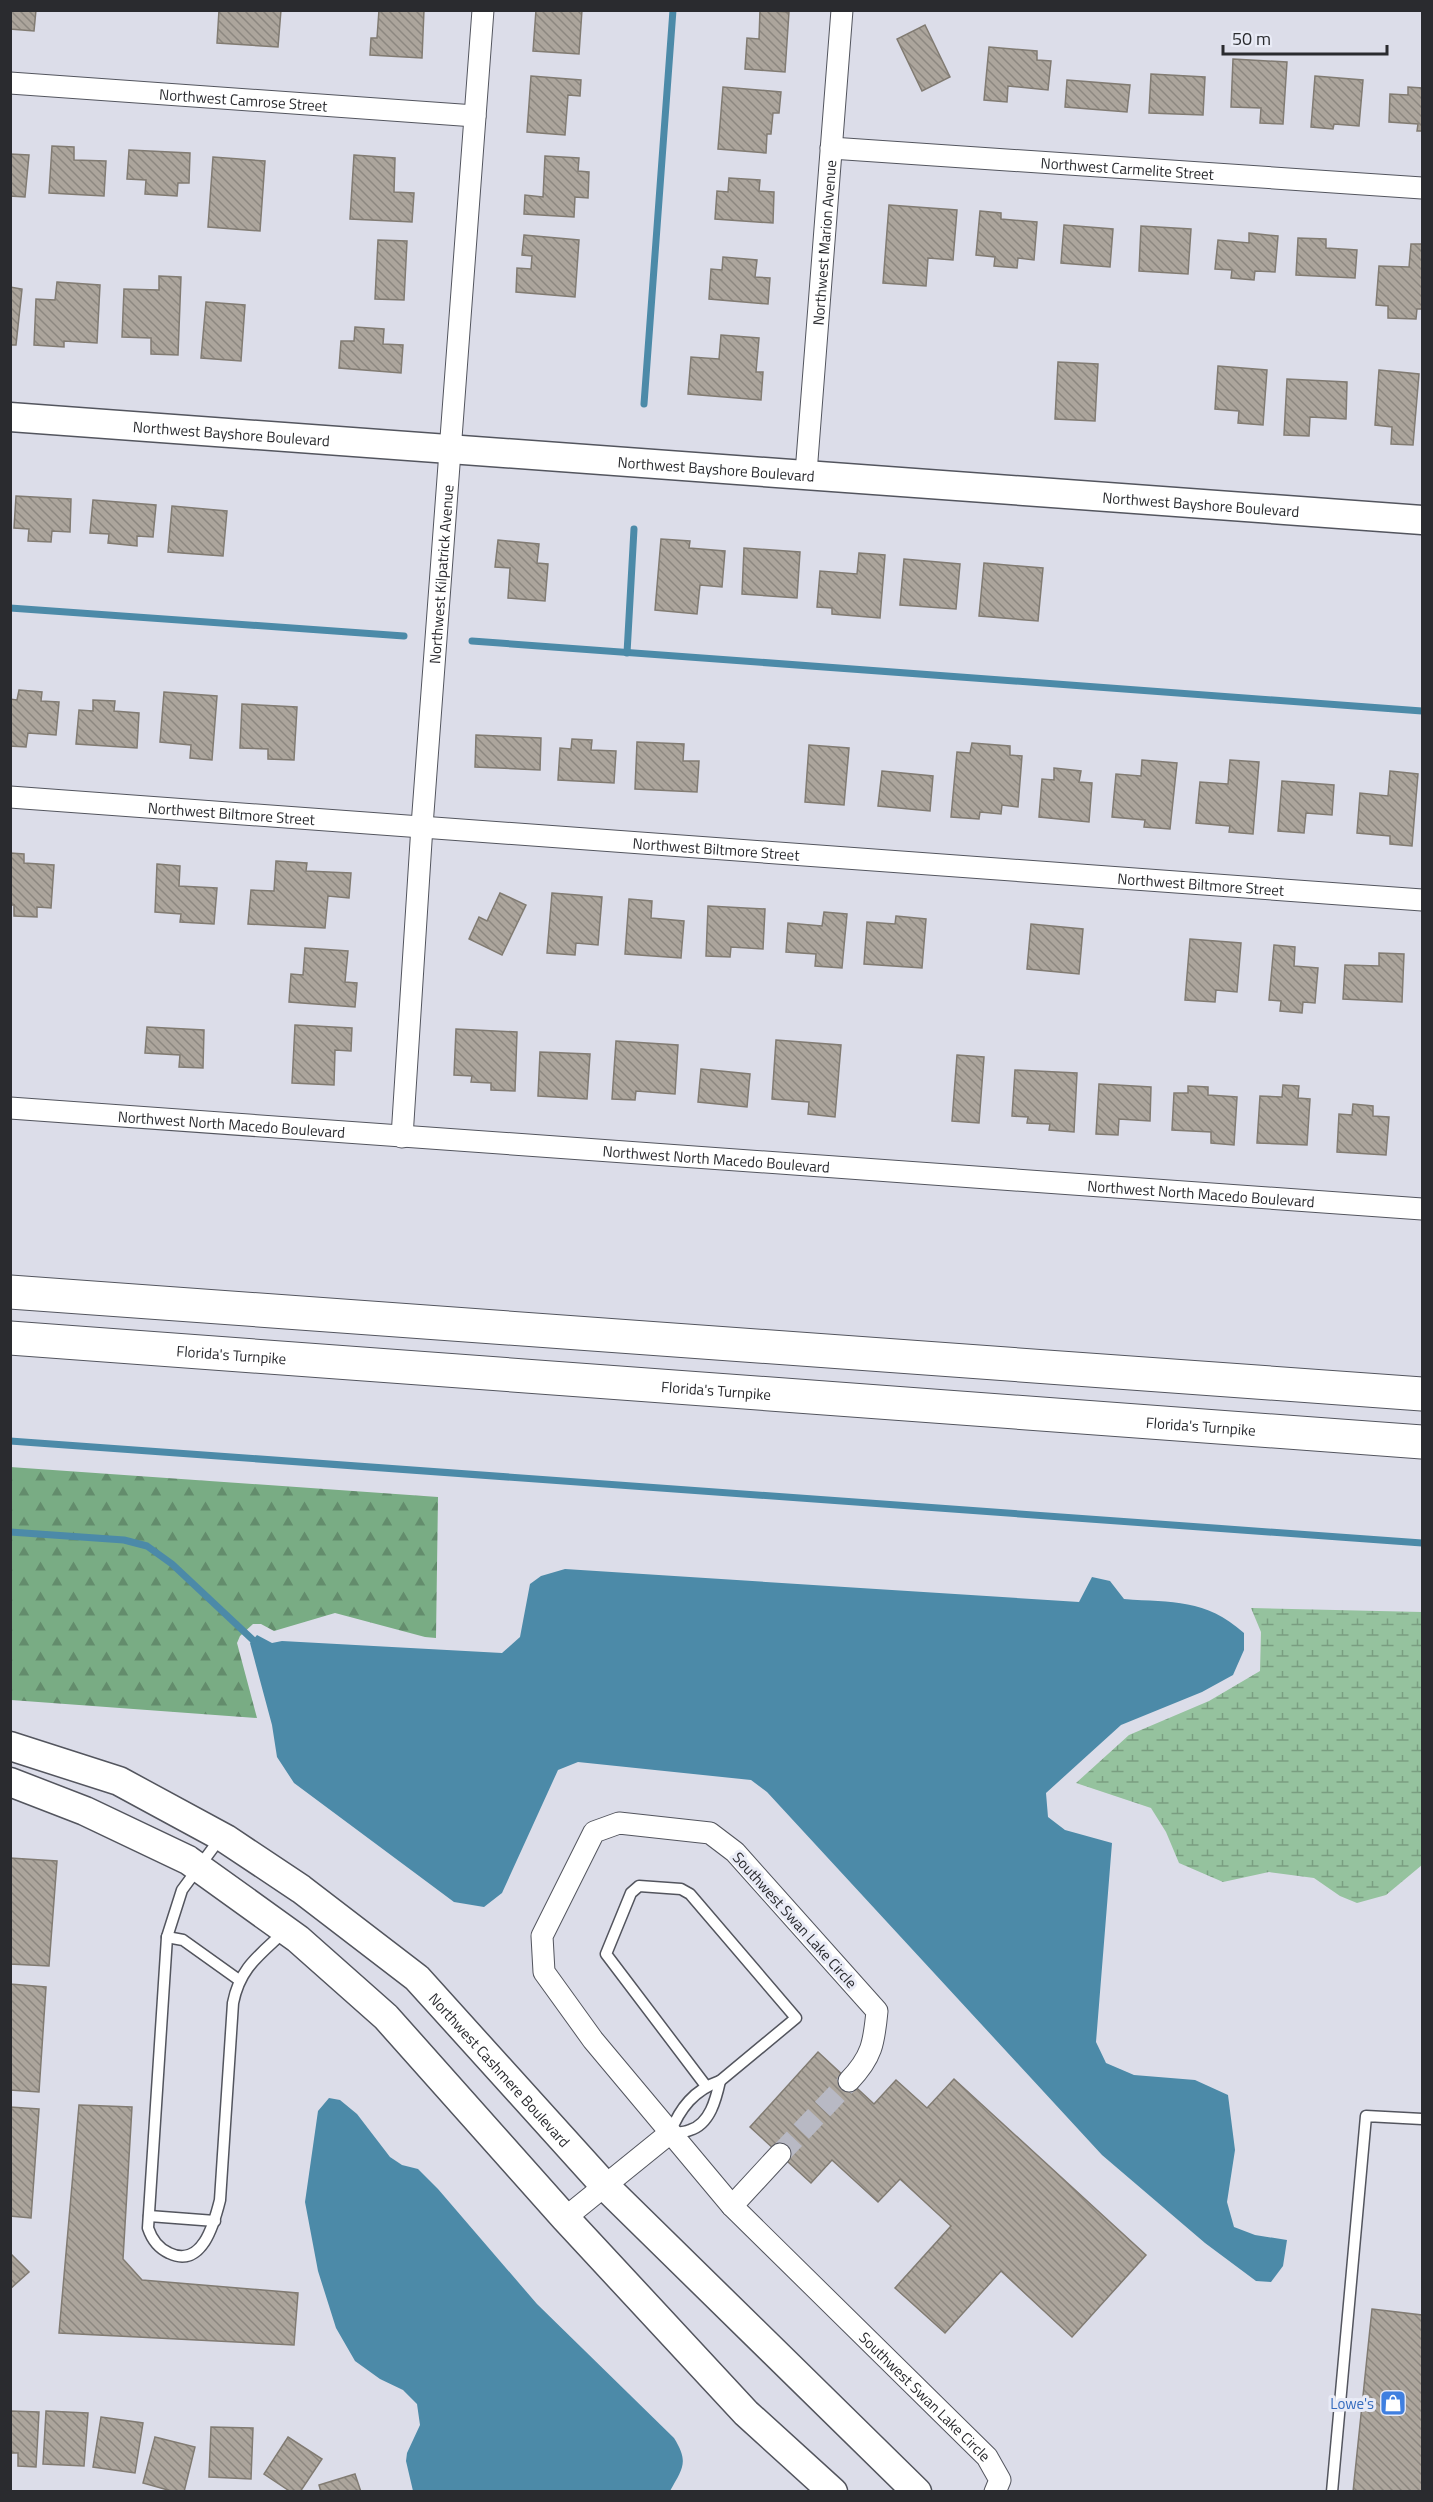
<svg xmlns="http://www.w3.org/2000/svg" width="1433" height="2502" font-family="'Titillium Web',sans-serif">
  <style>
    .forest { fill: url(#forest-firs) }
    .wetland { fill: url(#wetland-marsh) }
    .water { fill: #4c8aa8 }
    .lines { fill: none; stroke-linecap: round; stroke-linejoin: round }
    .stream { stroke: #4c8aa8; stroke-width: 7 }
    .building { fill: url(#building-back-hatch); stroke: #817b72; stroke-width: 1.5 }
    .street-tunnel { stroke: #b8b9c4; stroke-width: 21; stroke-dasharray: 21 10; stroke-linecap: butt }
    .lane-casing { stroke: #53555e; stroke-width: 13 }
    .street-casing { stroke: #53555e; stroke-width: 23 }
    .secondary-casing { stroke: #53555e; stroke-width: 31 }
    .highway-casing { stroke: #53555e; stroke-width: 35 }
    .lane { stroke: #fff; stroke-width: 10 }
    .street { stroke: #fff; stroke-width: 21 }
    .secondary { stroke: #fff; stroke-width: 28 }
    .highway { stroke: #fff; stroke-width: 33 }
    .labels { text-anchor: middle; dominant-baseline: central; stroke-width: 6; stroke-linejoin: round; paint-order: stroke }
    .street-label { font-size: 15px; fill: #2a2b2f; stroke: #e9ebf6 }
    .shop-label { font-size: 15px; fill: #366cbe; stroke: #e9ebf6; text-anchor: end }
  </style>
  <defs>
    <pattern id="forest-firs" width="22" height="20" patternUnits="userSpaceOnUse" patternTransform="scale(1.5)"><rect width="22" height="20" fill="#79ac84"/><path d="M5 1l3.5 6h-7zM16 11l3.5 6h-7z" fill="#638c6c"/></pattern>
    <pattern id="wetland-marsh" width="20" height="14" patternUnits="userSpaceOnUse" patternTransform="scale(1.5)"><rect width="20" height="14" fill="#95c29e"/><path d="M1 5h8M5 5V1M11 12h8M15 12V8" fill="none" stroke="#7a9e81"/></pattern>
    <pattern id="building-back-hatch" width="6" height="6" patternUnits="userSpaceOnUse" patternTransform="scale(1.5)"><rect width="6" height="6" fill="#aca59c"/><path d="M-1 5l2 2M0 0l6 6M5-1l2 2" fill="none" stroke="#8c8780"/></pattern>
  </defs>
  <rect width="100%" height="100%" fill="#dcdde9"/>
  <path class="forest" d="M10 1467 438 1497 436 1638 425 1637 335 1613 274 1631 261 1624H253L240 1636 237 1643 257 1718 11 1700Z"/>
  <path class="wetland" d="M1251 1608 1422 1612V1865L1386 1895 1357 1903 1340 1896 1314 1878 1269 1872 1223 1882 1179 1863 1166 1832 1151 1808 1076 1783 1129 1735 1209 1701 1260 1671 1261 1632Z"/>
  <g class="water">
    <path d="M565 1569 1079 1602 1092 1577 1110 1581 1124 1599C1173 1603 1205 1598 1244 1633V1650L1233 1675 1202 1692 1121 1725 1046 1793 1048 1817 1065 1830 1112 1843 1096 2042 1106 2063 1134 2075 1195 2080 1228 2095 1235 2150 1227 2202 1234 2227 1255 2235 1287 2240 1283 2266 1271 2282 1256 2281 1205 2243 1102 2155 767 1792 751 1780 578 1762 558 1770 502 1893 484 1907 454 1902 294 1783 277 1757 272 1725 250 1643 257 1635 272 1643 282 1641 502 1653 520 1637 530 1584 541 1576Z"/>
    <path d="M329 2098 340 2100 357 2114 390 2157 402 2165 418 2169 438 2189 537 2304 674 2438C689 2462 683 2468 670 2491H413L406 2461 407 2453 420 2425 417 2404 403 2390 380 2379 355 2361 336 2328 318 2271 305 2202 318 2111Z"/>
  </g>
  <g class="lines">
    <g class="stream">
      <path d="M644 404 673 10"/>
      <path d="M10 608 404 636"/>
      <path d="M472 641 1422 711"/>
      <path d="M627 653 634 529"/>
      <path d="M10 1441 1422 1543"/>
      <path d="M10 1532 124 1540 147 1546 172 1564 253 1640"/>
    </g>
  </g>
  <g class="building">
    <path d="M10 10H36L34 31 10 29Z"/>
    <path d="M219 10H281L278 47 217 43Z"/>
    <path d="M379 10H424L422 58 370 55 371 38H377Z"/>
    <path d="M536 10H582L579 54 533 51Z"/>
    <path d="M760 10 789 12 785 72 745 69 747 38 759 39Z"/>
    <path d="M925 25 950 77 922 91 897 39Z"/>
    <path d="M989 47 1037 51V60L1051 61 1048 90 1008 86 1007 102 984 100Z"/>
    <path d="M1233 59 1287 62 1283 124 1260 123 1261 108 1231 107Z"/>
    <path d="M1151 74 1205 77 1203 115 1149 113Z"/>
    <path d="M531 76 581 80 580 96 568 95 565 135 527 132Z"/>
    <path d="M1315 76 1363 80 1359 126 1334 124 1333 129 1311 127Z"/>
    <path d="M1067 80 1130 85 1127 112 1065 107Z"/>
    <path d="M723 87 781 92 779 113H773L771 134H767L766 153 718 149Z"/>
    <path d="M1408 87 1422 88V131H1417L1418 124 1389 122 1390 94 1408 95Z"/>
    <path d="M52 146 74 147V160L106 161 104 196 49 193Z"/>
    <path d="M129 150 190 153 189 183H178L177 196 145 194 146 180 127 179Z"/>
    <path d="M10 154 29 155 25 197 10 196Z"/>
    <path d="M354 155 395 158 394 192 414 193 412 222 350 219Z"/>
    <path d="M545 156 579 158 578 171 589 172 588 198 575 197 574 217 524 214 525 195 543 197Z"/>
    <path d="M213 157 265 161 260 231 208 227Z"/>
    <path d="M729 178 760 180 759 191 774 192 773 223 715 219 717 191 728 192Z"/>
    <path d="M889 205 957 210 953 260 928 258 926 286 883 283Z"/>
    <path d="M980 211 1001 213V219L1037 222 1034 260 1018 258 1017 268 994 266 995 257 976 255Z"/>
    <path d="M1064 225 1113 229 1110 267 1061 263Z"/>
    <path d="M1141 226 1191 229 1188 274 1139 271Z"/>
    <path d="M1249 233 1278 236 1275 272 1255 271 1254 280 1231 278 1232 270 1215 269 1218 240 1249 243Z"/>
    <path d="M524 235 579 240 575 297 516 292 517 268 531 269 532 256 522 255Z"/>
    <path d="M1298 238 1326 239V248L1357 250 1355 278 1296 275Z"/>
    <path d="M378 240 407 241 404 300 375 299Z"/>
    <path d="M1411 244H1422V309H1417L1416 319 1388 318V306L1376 305 1379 266 1409 267Z"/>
    <path d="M723 257 757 260 755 277 770 278 768 304 709 299 711 269 722 270Z"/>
    <path d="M159 276 181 277 178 355 151 354V338L122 337 124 289 159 290Z"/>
    <path d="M57 282 100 285 97 343 64 341V347L34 345 36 299 55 300Z"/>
    <path d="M10 287 22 289 16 345H10Z"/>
    <path d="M206 302 245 305 241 361 201 358Z"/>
    <path d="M355 327 384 329 383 344 403 345 401 373 339 368 341 341H354Z"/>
    <path d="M721 335 759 338 756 372H763L761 400 688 394 691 357 719 359Z"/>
    <path d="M1058 362 1098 364 1095 421 1055 419Z"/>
    <path d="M1218 366 1267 370 1263 425 1238 423 1239 411 1215 409Z"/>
    <path d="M1379 370 1419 374 1413 445 1391 444 1392 427 1375 425Z"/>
    <path d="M1287 379 1347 382 1346 419 1310 417 1309 436 1284 435Z"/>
    <path d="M16 496 71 499 70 532 52 531 51 542 28 541 29 529 14 528Z"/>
    <path d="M93 500 156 505 153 537 137 536V546L108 543 109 534 90 533Z"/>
    <path d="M172 506 227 511 223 556 168 552Z"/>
    <path d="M661 539 690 541 689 548 725 551 722 587 700 585 697 614 655 610Z"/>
    <path d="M498 540 539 544 537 563 548 564 545 601 508 598 510 568 495 567Z"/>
    <path d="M744 548 800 552 797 598 742 594Z"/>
    <path d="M859 553 885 555 880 618 832 614V608L817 607 820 571 857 574Z"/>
    <path d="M904 559 960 564 956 609 900 605Z"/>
    <path d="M984 563 1043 568 1038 621 979 616Z"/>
    <path d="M19 690 42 692 41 701 59 702 56 735 28 733 26 747 10 746V699L17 700Z"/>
    <path d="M164 692 217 696 212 760 190 758 191 745 160 742Z"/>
    <path d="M93 700 115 701 114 711 139 713 137 748 76 744 79 710 93 711Z"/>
    <path d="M242 704 297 707 294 760 268 759V749L240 748Z"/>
    <path d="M476 735 541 738 540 770 475 767Z"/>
    <path d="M572 739 592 740 591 750 616 751 614 783 558 780 560 748 571 749Z"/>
    <path d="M637 742 684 744 683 761H699L697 792 635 789Z"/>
    <path d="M972 743 1010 746V755L1022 756 1018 807 1002 805 1001 814 980 812 979 819 951 817 957 752 970 753Z"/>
    <path d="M809 745 849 748 844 805 805 802Z"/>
    <path d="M1142 760 1177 763 1170 829 1144 827 1145 820 1112 817 1116 774 1141 776Z"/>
    <path d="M1230 760 1259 762 1253 834 1229 832 1230 826 1196 823 1200 782 1228 784Z"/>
    <path d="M1054 768 1081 771 1079 782 1092 783 1089 822 1039 817 1042 779 1054 780Z"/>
    <path d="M882 771 933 776 930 811 878 806Z"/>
    <path d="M1390 771 1418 774 1412 846 1390 844V836L1357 833 1360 793 1388 796Z"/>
    <path d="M1282 781 1334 785 1332 815 1306 813 1304 833 1278 831Z"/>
    <path d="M10 853 24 854V863L54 865 51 908 37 907V917L14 916V905H10Z"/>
    <path d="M276 861 307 863 306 871 351 873 349 898 328 896 325 928 248 924 251 890 274 891Z"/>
    <path d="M157 864 180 866 179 886 217 888 214 924 180 922 181 914 155 912Z"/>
    <path d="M500 893 526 905 502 955 469 939 479 917 487 921Z"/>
    <path d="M552 893 602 897 598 945 576 943 575 955 547 953Z"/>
    <path d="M629 899 652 901 651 918 684 921 681 958 625 954Z"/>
    <path d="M708 906 765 909 763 949 731 947 730 957 706 956Z"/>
    <path d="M824 912 847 914 842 968 815 966 816 954 786 952 788 923 822 926Z"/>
    <path d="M896 916 926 919 922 968 864 964 867 922 895 924Z"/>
    <path d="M1031 924 1083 929 1079 974 1027 969Z"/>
    <path d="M1190 939 1241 943 1237 992 1216 990 1215 1002 1185 1000Z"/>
    <path d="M1274 945 1295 947 1294 966 1318 968 1315 1003 1303 1002 1302 1013 1280 1011 1281 1001 1269 1000Z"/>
    <path d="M305 948 348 951 345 982 357 983 355 1007 289 1002 291 974 303 975Z"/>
    <path d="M1379 953 1404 954 1402 1002 1343 999 1345 965 1379 966Z"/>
    <path d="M295 1025 352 1028 351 1051 335 1050 334 1085 292 1083Z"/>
    <path d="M147 1027 204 1030 203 1068 179 1067 180 1055 145 1053Z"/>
    <path d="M456 1029 517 1032 515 1091 491 1090V1083L471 1082 472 1076 454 1075Z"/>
    <path d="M776 1040 841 1045 835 1117 808 1114 809 1102 772 1099Z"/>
    <path d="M616 1041 678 1045 675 1094 636 1091 635 1100 612 1099Z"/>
    <path d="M540 1052 590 1054 587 1099 538 1096Z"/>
    <path d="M957 1055 984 1057 979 1123 952 1121Z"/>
    <path d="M701 1069 750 1074 747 1107 698 1102Z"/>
    <path d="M1015 1070 1077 1073 1074 1132 1049 1130 1050 1124 1027 1123 1028 1117 1012 1116Z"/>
    <path d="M1099 1084 1151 1087 1150 1121 1119 1119 1118 1135 1096 1134Z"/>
    <path d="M1283 1085 1299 1086 1298 1098 1310 1099 1307 1145 1257 1143 1260 1096 1282 1097Z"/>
    <path d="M1188 1086 1208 1087V1095L1237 1097 1234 1145 1211 1143V1132L1172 1130 1174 1093H1188Z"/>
    <path d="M1353 1104 1373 1106V1116L1389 1117 1386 1155 1337 1152 1339 1114 1352 1115Z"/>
    <path d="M10 1858 57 1861 49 1966 10 1964Z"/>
    <path d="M10 1984 46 1987 39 2092 10 2090Z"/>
    <path d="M818 2052 874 2104 896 2080 927 2108 954 2079 1146 2255 1072 2337 1001 2271 945 2333 895 2288 951 2226 900 2179 878 2202 832 2160 811 2183 750 2127Z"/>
    <path d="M79 2105 132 2107 123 2259 142 2280 298 2293 294 2345 59 2333Z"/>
    <path d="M10 2107 39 2109 31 2218 10 2216Z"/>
    <path d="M10 2253 29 2272 10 2289Z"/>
    <path d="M1372 2309 1422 2315V2492H1353Z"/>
    <path d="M10 2411 39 2412 36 2467 18 2466V2453H10Z"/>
    <path d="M46 2411 88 2413 84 2466 43 2464Z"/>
    <path d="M101 2417 143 2423 135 2473 93 2467Z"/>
    <path d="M211 2427 253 2428 251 2479 209 2477Z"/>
    <path d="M155 2437 195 2447 184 2492H175L143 2483Z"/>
    <path d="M288 2437 322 2459 300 2492H291L264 2474Z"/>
    <path d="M355 2474 361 2492H321L319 2485Z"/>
  </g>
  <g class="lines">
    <path class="street-tunnel" d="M780 2154 849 2081"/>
    <defs>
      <g id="lane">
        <path d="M221 1837 182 1890 167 1937 148 2228C152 2240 158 2248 169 2253 202 2269 214 2224 220 2200L233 2003C240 1967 260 1955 286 1930"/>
        <path d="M167 1937 183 1940 239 1980"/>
        <path d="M670 2133C680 2108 694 2090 720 2081L796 2018 690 1894 681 1889 639 1886 631 1893 606 1954 706 2086"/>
        <path d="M670 2133C676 2132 684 2133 690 2130 710 2124 716 2099 720 2081"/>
        <path d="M149 2216 215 2221"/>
        <path d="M1332 2492 1366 2116 1422 2119"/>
      </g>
      <g id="street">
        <path id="s1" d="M10 83 475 116"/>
        <path id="s2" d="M831 148 1422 188"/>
        <path id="s3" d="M806 473 842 10"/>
        <path id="s4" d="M10 797 1422 900"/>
        <path id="s5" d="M10 1108 1422 1209"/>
        <path id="s6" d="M402 1137 422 826 483 10"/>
        <path id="s7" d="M849 2081C872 2057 874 2043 877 2011L735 1852 710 1833 619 1823 594 1832 542 1936 544 1972 593 2040 732 2206 987 2457 1000 2480 995 2492"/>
        <path d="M732 2206 780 2154"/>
        <path d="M565 2218 670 2133"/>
      </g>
      <g id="secondary">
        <path id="s8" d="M10 417 1422 520"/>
        <path id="s9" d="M10 1746 119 1781 226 1839 301 1889 417 1978 605 2186 917 2492"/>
        <path d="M10 1782 85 1811 188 1860 298 1939 386 2017 565 2218 746 2413 833 2492"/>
      </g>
      <g id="highway">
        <path d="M10 1292 1422 1394"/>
        <path id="s10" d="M10 1338 1422 1442"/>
      </g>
    </defs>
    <use href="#lane" class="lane-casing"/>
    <use href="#street" class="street-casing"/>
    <use href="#secondary" class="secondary-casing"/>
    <use href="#highway" class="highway-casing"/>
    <use href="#lane" class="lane"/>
    <use href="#street" class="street"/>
    <use href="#secondary" class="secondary"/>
    <use href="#highway" class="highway"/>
  </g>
  <defs>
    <symbol id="shop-square" viewBox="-11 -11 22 22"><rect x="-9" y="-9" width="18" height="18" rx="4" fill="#3f7fe0" stroke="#e9ebf6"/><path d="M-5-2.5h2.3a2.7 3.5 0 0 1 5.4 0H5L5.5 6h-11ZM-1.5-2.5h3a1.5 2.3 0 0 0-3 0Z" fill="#fff"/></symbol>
  </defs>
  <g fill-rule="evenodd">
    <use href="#shop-square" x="1378" y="2388" width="30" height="30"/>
  </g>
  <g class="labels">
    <g class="street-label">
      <text stroke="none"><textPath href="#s1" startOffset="234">Northwest Camrose Street</textPath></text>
      <text stroke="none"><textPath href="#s2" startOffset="297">Northwest Carmelite Street</textPath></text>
      <text stroke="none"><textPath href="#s3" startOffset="231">Northwest Marion Avenue</textPath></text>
      <text stroke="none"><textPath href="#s8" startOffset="222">Northwest Bayshore Boulevard</textPath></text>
      <text stroke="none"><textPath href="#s8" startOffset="708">Northwest Bayshore Boulevard</textPath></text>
      <text stroke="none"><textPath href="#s8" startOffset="1194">Northwest Bayshore Boulevard</textPath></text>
      <text stroke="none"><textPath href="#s6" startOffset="564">Northwest Kilpatrick Avenue</textPath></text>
      <text stroke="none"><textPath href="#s4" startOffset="222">Northwest Biltmore Street</textPath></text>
      <text stroke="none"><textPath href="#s4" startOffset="708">Northwest Biltmore Street</textPath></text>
      <text stroke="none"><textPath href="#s4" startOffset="1194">Northwest Biltmore Street</textPath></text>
      <text stroke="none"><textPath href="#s5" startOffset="222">Northwest North Macedo Boulevard</textPath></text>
      <text stroke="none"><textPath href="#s5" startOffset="708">Northwest North Macedo Boulevard</textPath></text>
      <text stroke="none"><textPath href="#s5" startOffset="1194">Northwest North Macedo Boulevard</textPath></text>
      <text stroke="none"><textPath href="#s10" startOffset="222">Florida's Turnpike</textPath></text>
      <text stroke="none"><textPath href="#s10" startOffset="708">Florida's Turnpike</textPath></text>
      <text stroke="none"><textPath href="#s10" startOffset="1194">Florida's Turnpike</textPath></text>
      <text transform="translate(795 1920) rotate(48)">Southwest Swan Lake Circle</text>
      <text stroke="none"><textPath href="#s9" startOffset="596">Northwest Cashmere Boulevard</textPath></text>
      <text stroke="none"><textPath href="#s7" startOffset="1164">Southwest Swan Lake Circle</textPath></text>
    </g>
    <g class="shop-label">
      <text x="1374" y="2403">Lowe's</text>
    </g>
  </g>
  <rect width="1433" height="2502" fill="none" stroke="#2a2b2f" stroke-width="24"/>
  <path d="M1223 45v9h164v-9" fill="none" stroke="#2a2b2f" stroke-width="3"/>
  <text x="1232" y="45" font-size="18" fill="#2a2b2f" stroke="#e9ebf6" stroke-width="4.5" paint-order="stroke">50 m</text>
</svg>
